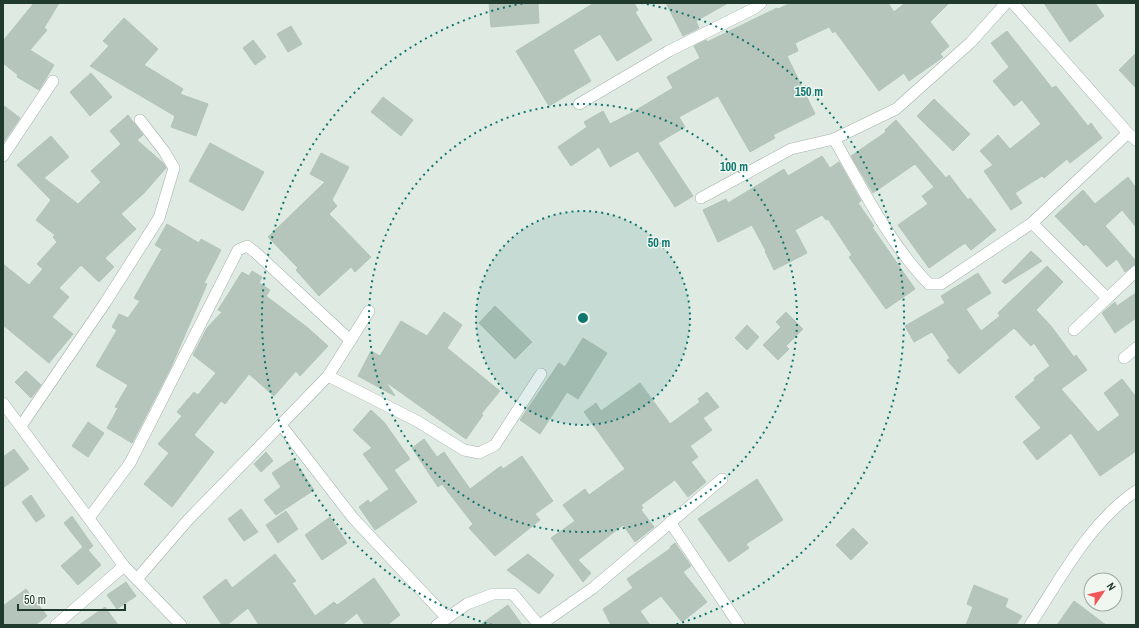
<svg xmlns="http://www.w3.org/2000/svg" width="1139" height="628" font-family="'Archivo Narrow',sans-serif">
  <style>
    .building { fill: #b5c5bb; stroke: #b2c4b8 }
    .lines { fill: none; stroke-linecap: round; stroke-linejoin: round }
    .minor-casing { stroke: #a2b2a9; stroke-width: 12 }
    .minor { stroke: #fff; stroke-width: 11 }
    .ring { fill: none; stroke: #0f766e; stroke-width: 2; stroke-dasharray: 2 4 }
    .centre { fill: #0f766e; stroke: #f0f7f1; stroke-width: 2 }
    .ring-label { font-size: 12px; text-anchor: middle; font-weight: bold; fill: #0f766e; stroke: #f0f7f1; stroke-width: 3; stroke-linejoin: round; paint-order: stroke }
  </style>
  <rect width="100%" height="100%" fill="#dfeae3"/>
  <g class="building">
    <path d="M34 3H59L44 28 47 30 30 50 54 65 39 90 17 77 18 75 3 63V41Z"/>
    <path d="M489 3H538L539 23 491 27Z"/>
    <path d="M594 3H634L638 10 635 12 652 40 617 61 600 34 573 50 591 81 549 106 516 51Z"/>
    <path d="M666 3H728L696 21 699 28 683 36Z"/>
    <path d="M791 3H888L894 12 905 3H949L930 22 949 46 940 54 943 57 909 81 904 73 879 91 835 31 833 33 829 27 795 43 798 51 787 56 815 114 773 135 775 138 750 152 718 96 679 117 685 127 658 143 693 196 675 207 638 151 610 167 599 147 571 166 558 147 587 127 584 122 603 111 610 124 633 112 673 88 667 77 700 58 694 46 706 40 707 42 777 8 778 9Z"/>
    <path d="M1044 3H1095L1104 16 1070 42Z"/>
    <path d="M124 18 158 49 144 65 183 89 180 94 208 104 196 136 171 127 175 116 90 66 109 46 103 41Z"/>
    <path d="M291 26 302 44 288 52 277 34Z"/>
    <path d="M1007 31 1052 88 1056 86 1088 126 1091 123 1102 138 1070 163 1067 159 1044 178 1042 176 1015 193 1022 203 1011 210 984 171 993 165 980 151 998 135 1010 149 1041 124 1022 100 1014 106 993 81 1009 67 991 43Z"/>
    <path d="M253 40 266 57 255 65 243 48Z"/>
    <path d="M1136 53V88L1119 70Z"/>
    <path d="M91 73 112 97 90 116 70 92Z"/>
    <path d="M383 97 413 120 401 136 371 112Z"/>
    <path d="M934 99 970 134 953 151 917 116Z"/>
    <path d="M3 105 20 118 3 143Z"/>
    <path d="M128 115 143 135 137 140 163 163 166 168 144 193 121 214 136 229 105 258 114 267 99 282 81 265 59 288 69 297 52 317 73 334 49 363 3 325V264L29 285 43 269 37 264 57 242 53 237 55 235 36 220 51 200 17 165 51 136 69 157 44 178 78 204 101 182 91 171 121 144 110 131Z"/>
    <path d="M896 120 946 178 949 175 968 200 970 198 996 230 971 250 965 243 929 268 898 225 928 204 922 196 934 187 915 164 873 193 851 156 886 132 885 130Z"/>
    <path d="M210 143 264 172 243 211 189 181Z"/>
    <path d="M321 153 349 167 332 200 337 206 329 214 371 257 355 272 351 267 319 296 296 270 298 268 268 237 325 182 310 174Z"/>
    <path d="M822 156 830 168 839 162 861 201 858 203 874 226 872 227 915 289 886 309 849 257 852 255 828 219 826 220 822 215 795 230 807 253 774 270 765 251H766L752 225 718 242 703 210 726 199 728 203 784 169 788 176Z"/>
    <path d="M1128 177 1136 188V227L1122 210 1105 226 1136 261V264L1125 272 1117 259 1107 267 1086 244 1084 246 1055 216 1083 190 1095 204Z"/>
    <path d="M167 224 199 243 201 239 221 250 204 283 207 284 171 367 132 443 107 428 118 408 115 407 128 385 96 366 117 330 112 327 119 314 128 318 140 301 134 298 162 249 155 245Z"/>
    <path d="M1031 251 1042 261 1005 284 1002 281Z"/>
    <path d="M1047 266 1063 282 1036 310 1051 326 1074 357 1076 355 1087 370 1061 389 1098 432 1120 415 1104 393 1122 379 1136 397V451L1100 476 1071 433 1037 460 1023 442 1041 428 1015 397 1035 380 1034 378 1050 366 1034 343 1031 346 1014 328 959 374 947 360 950 358 932 332 914 342 905 326 945 303 941 296 978 273 991 293 966 309 981 331 1000 316 998 313Z"/>
    <path d="M252 271 262 277 259 283 270 290 266 296 308 328 328 346 300 376 296 371 274 396 249 374 225 404 221 401 194 435 214 452 172 507 144 484 169 453 158 444 182 416 177 412 194 392 198 395 216 373 193 355 207 328 222 312 218 310 242 272 249 276Z"/>
    <path d="M1136 293V318L1115 333 1102 313 1115 302 1117 306Z"/>
    <path d="M495 306 532 342 515 359 479 323Z"/>
    <path d="M444 312 462 325 447 348 500 391 481 414 483 415 466 439 386 382 395 396 358 376 371 351 380 356 401 321 427 336Z"/>
    <path d="M786 312 803 329 786 346 789 349 778 360 763 345 781 327 776 322Z"/>
    <path d="M747 325 759 337 747 350 735 338Z"/>
    <path d="M583 338 607 353 578 399 567 392 540 434 520 420 559 363 565 367Z"/>
    <path d="M26 371 41 385 31 398 15 382Z"/>
    <path d="M640 383 670 424 700 402 698 399 707 392 719 407 703 418 712 430 690 446 698 457 691 462 706 482 688 497 675 480 641 505 643 508 641 510 654 527 635 542 623 525 578 560 591 573 583 582 551 538 575 521 563 505 585 489 589 495 625 469 584 412 596 403 601 411Z"/>
    <path d="M371 410 384 422 410 459 394 470 417 502 375 530 359 507 368 500 370 503 389 489 363 454 372 448 353 430Z"/>
    <path d="M88 422 104 433 88 457 72 446Z"/>
    <path d="M424 439 437 457 444 452 470 489 501 466 503 469 522 456 553 501 535 514 540 520 495 556 469 528 473 524 442 484 438 487 412 448Z"/>
    <path d="M14 449 29 469 3 488V457Z"/>
    <path d="M266 452 273 461 261 472 254 464Z"/>
    <path d="M293 459 314 490 276 515 264 500 281 487 272 473Z"/>
    <path d="M757 479 783 520 746 544 749 548 729 562 698 519Z"/>
    <path d="M31 495 45 516 36 522 22 502Z"/>
    <path d="M241 509 258 532 244 541 228 519Z"/>
    <path d="M286 511 298 529 278 543 266 525Z"/>
    <path d="M72 516 93 546 88 550 101 565 78 585 61 566 83 547 64 523Z"/>
    <path d="M330 517 347 543 322 560 305 535Z"/>
    <path d="M853 528 868 543 851 560 836 545Z"/>
    <path d="M675 543 691 566 683 572 707 602 682 622 661 596 640 611 650 625H611L603 609 633 588 627 579 671 548 670 547Z"/>
    <path d="M275 554 296 581 292 583 315 616 334 602 337 605 374 578 400 615 387 625H365L357 613 342 625H259L248 608 227 625H222L203 597 226 579 232 588Z"/>
    <path d="M528 554 554 575 539 594 507 570Z"/>
    <path d="M126 582 136 596 117 609 107 595Z"/>
    <path d="M974 585 1008 599 1005 607 1022 616 1016 625H966L973 607 967 604Z"/>
    <path d="M26 589 47 616 35 625H3V606Z"/>
    <path d="M1074 601 1106 625H1057Z"/>
    <path d="M508 605 522 625H480Z"/>
    <path d="M105 607 118 625H79Z"/>
  </g>
  <g class="lines">
    <defs>
      <g id="minor">
        <path d="M1013 3 1128 133 1136 140"/>
        <path d="M579 104 669 51 755 8 761 3"/>
        <path d="M834 139C861 186 891 246 929 284H941L1032 223 1128 133"/>
        <path d="M3 156 53 81"/>
        <path d="M701 198 791 149 834 139 896 109 971 42 1006 3"/>
        <path d="M1032 223 1107 298"/>
        <path d="M1074 330 1136 271"/>
        <path d="M1124 358 1136 348"/>
        <path d="M328 376 417 421 464 450 479 453 495 445 541 374"/>
        <path d="M3 403 124 566 181 625"/>
        <path d="M281 425 353 518 447 618"/>
        <path d="M21 426 105 303 159 218 174 168 164 151 140 120"/>
        <path d="M89 518 130 463 238 250 247 246 255 252 350 340"/>
        <path d="M670 522 739 625"/>
        <path d="M137 579 187 521 328 376 369 311"/>
        <path d="M56 625 124 566"/>
        <path d="M437 625 467 604 493 594H513L539 625"/>
        <path d="M540 625 593 588 722 479"/>
        <path d="M1030 625C1061 578 1089 523 1136 491"/>
      </g>
    </defs>
    <use href="#minor" class="minor-casing"/>
    <use href="#minor" class="minor"/>
  </g>
  <circle cx="583" cy="318" r="107" fill="#0f766e" fill-opacity=".12"/>
  <g class="ring">
    <circle cx="583" cy="318" r="107"/>
    <circle cx="583" cy="318" r="214"/>
    <path d="M492 625A320 320 0 0 1 525 3M641 3A320 320 0 0 1 674 625"/>
  </g>
  <circle cx="583" cy="318" r="6" class="centre"/>
  <g class="ring-label">
    <text x="809" y="96">150 m</text>
    <text x="734" y="171">100 m</text>
    <text x="659" y="247">50 m</text>
  </g>
  <rect width="1139" height="628" fill="none" stroke="#203a2d" stroke-width="8"/>
  <g transform="translate(1103 592) rotate(56)"><circle r="19" fill="#f0f7f1" stroke="#9daba3"/>
  <path d="M0-3L7 15L0 10L-7 15Z" fill="#f15659"/>
  <text y="-6" font-size="11" font-weight="bold" text-anchor="middle" fill="#203a2d">N</text>
  </g>
  <path d="M18 604v6h107v-6" fill="none" stroke="#203a2d" stroke-width="2"/>
  <text x="24" y="604" font-size="12" fill="#203a2d" stroke="#f0f7f1" stroke-width="3" paint-order="stroke">50 m</text>
</svg>
